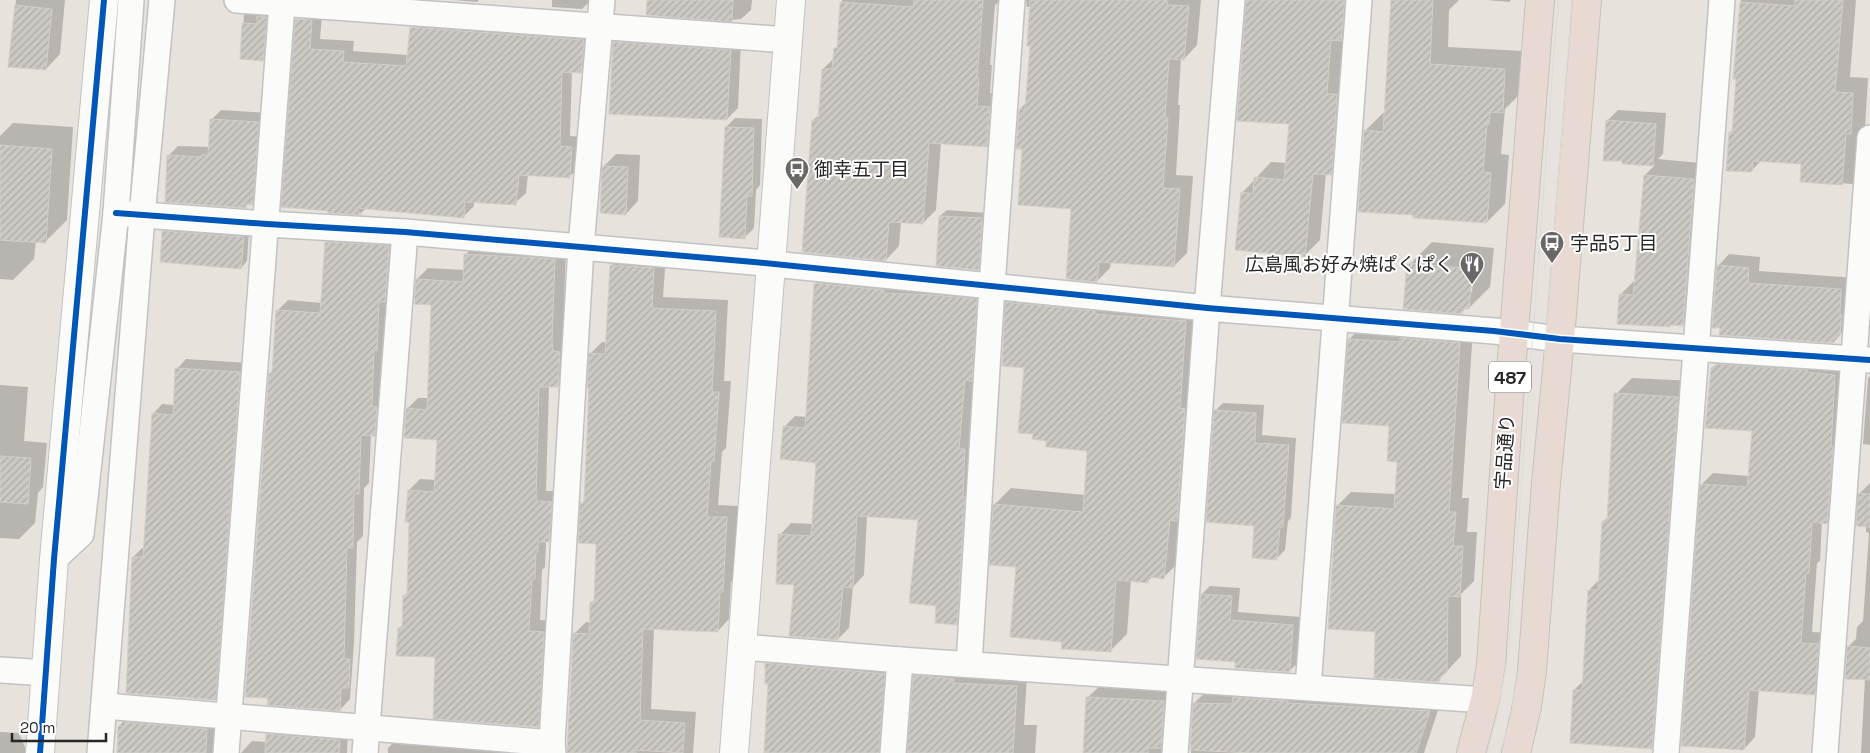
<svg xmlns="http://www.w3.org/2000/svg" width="1870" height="753" font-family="'Space Grotesk','Noto Sans JP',sans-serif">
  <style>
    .shadow { fill: #0003; fill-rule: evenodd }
    .building { fill: url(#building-hatch); stroke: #d2cec8 }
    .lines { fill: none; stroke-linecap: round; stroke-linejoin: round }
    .street-casing { stroke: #c3c2c3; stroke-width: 28 }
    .secondary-casing { stroke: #c3c2c3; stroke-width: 30 }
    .highway-casing { stroke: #c3c1bf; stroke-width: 30 }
    .street { stroke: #fbfbfa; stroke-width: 25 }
    .secondary { stroke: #fbfbfa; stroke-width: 28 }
    .highway { stroke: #e8dad2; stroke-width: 28 }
    .tram { stroke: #dcdcdd; stroke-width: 1 }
    .cycleway-casing { stroke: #fff; stroke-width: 9 }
    .cycleway { stroke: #0057b8; stroke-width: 6 }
    .labels { text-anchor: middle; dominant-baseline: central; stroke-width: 4; stroke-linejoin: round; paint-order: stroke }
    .shield { fill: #fff; stroke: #686868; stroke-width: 1 }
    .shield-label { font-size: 18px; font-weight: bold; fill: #272727 }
    .poi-label { font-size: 19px; fill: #272727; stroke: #fff; text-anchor: start }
    .street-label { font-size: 19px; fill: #272727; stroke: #fff }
  </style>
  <defs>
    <pattern id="building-hatch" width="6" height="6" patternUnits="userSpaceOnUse" patternTransform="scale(1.25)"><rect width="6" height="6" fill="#ccc8c3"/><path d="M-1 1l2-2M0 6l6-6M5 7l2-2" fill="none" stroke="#afaca8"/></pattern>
  </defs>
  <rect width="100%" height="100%" fill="#e7e2dc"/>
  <g class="shadow">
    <path d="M16 0H65L60 54 46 69 10 65Z"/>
    <path d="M453 0H479L477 2Z"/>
    <path d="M552 0H591L582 9 552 7Z"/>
    <path d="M648 0H752L751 10 741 19 731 20Z"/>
    <path d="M842 0H1002L995 5 990 65H992L990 93 1003 94 1000 132 987 146 941 143 936 210 923 223 901 222 899 246 886 260 813 120 820 114 823 69 834 58 835 49 838 46Z"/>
    <path d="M1026 0H1201L1197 45 1184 59H1181L1178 105H1180L1176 175 1193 176 1187 253 1174 266 1111 262 1110 268 1097 281 1073 208 1023 148 1020 109 1026 103 1031 45V7H1027Z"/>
    <path d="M1248 0H1358L1347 158 1331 174 1326 173 1320 240 1304 256 1242 193 1271 162 1287 163 1290 123Z"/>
    <path d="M1392 0H1459L1449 10 1448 47 1523 51 1520 94 1505 109 1501 154 1509 155 1505 204 1487 222 1365 131 1383 113H1385Z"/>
    <path d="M1487 0H1511L1509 2Z"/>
    <path d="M1741 0H1856L1850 77 1868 78 1864 144 1867 169 1852 184 1801 180 1802 163 1762 160 1751 171 1730 132 1734 129 1737 78H1734Z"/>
    <path d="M257 3 279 4 276 47 263 59 241 58 244 15Z"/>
    <path d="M307 15 322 16 320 39 354 41 353 51 408 55 411 28 422 17 594 29 592 60 581 71H572L570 136 582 137 580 166 569 177 528 174 526 193 515 203 474 201V206L463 217 367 208 361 213 329 212 296 26Z"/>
    <path d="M625 31 741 40 738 108 727 119 614 42Z"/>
    <path d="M221 110 268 113 262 194 252 203H249L245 207 168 156 178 146 210 147 211 120Z"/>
    <path d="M1618 110 1666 113 1663 154 1658 159 1710 164 1699 309 1683 325 1672 324 1670 326 1620 295 1636 279 1645 175 1655 165 1623 163 1607 121Z"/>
    <path d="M735 118 762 119 760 185 756 190 754 228 745 237 726 127Z"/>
    <path d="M13 123 73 127 67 220 45 242 36 241 34 259 13 280 0 279V136Z"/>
    <path d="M616 154 640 155 638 201 626 214 604 166Z"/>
    <path d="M947 210 988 213 984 263 978 269 940 216Z"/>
    <path d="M169 226 249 231 247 261 241 268 163 232Z"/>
    <path d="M337 232 398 235 385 425 374 435H371L369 483 364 488 363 536 357 542 354 643 350 699 340 710 270 373 274 370 277 311 288 300 322 303 327 242Z"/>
    <path d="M1432 242 1494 248 1490 287 1469 308H1466L1461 313 1409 265ZM1473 263H1475L1472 292H1470Z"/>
    <path d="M477 244 566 248 563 329 569 375 558 386H549L546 491H562L560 529 546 541 545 567 542 570 540 620 555 621 549 715 538 726 399 628 404 624V596L408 592 410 521 409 490 420 479 436 480 438 439 407 409 418 398H429L432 304 417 279 428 268 465 270V255Z"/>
    <path d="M623 254 666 256 663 297 728 300 724 381H731L726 448 722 452 718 505 738 506 734 579 731 582 729 619 718 631 654 628 651 709 696 712 693 753H567L574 634 586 622H591V603L595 599 597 543 582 504 585 500 590 354 602 342H607L611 266Z"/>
    <path d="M1729 254 1760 257 1759 271 1856 278 1852 322 1833 342 1718 266Z"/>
    <path d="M827 272 988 288 975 376 970 438 976 439 968 612 957 624 938 605 919 519 867 516 864 575 853 587 849 628 838 639 796 584 780 535 791 523 813 524 817 461 784 427 795 416 807 417 816 283Z"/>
    <path d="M1024 286 1202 304 1181 560 1164 577 1153 576 1148 581 1131 580 1127 634 1110 651 1017 566 994 505 1011 488 1085 495 1088 450 1048 439 1025 366 1007 303Z"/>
    <path d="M1364 325 1473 329 1462 498H1469L1467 532H1477L1474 581 1461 594V656L1438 681 1376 631 1337 506 1351 492 1397 494 1399 460 1390 425 1349 339Z"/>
    <path d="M1724 357 1849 364 1838 511 1827 522H1822L1820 561 1817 563 1812 632 1829 633 1826 682 1814 693 1759 689 1755 737 1744 749 1702 484 1713 473 1749 476 1753 430 1712 368Z"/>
    <path d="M186 359 249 363 225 689 215 699 133 557 142 548H145L153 414 162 404 174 405 177 369Z"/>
    <path d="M1870 376V445L1863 444 1868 378Z"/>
    <path d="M1632 378 1694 381 1668 731 1651 748 1574 690 1584 680 1589 590 1600 579 1603 522 1608 517 1616 394Z"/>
    <path d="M0 385 28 387 24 441 47 443 43 487 38 493 35 523 19 539 0 538Z"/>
    <path d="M1223 403 1264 405 1262 435 1296 438 1291 518 1288 521 1285 550 1277 558 1256 524 1215 411Z"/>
    <path d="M1870 483V753H1861L1865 678 1848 647 1856 639 1857 627 1863 621 1869 533 1866 532V525L1860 493Z"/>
    <path d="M1210 586 1240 588 1238 612 1301 617 1298 663 1289 671 1236 660 1202 594Z"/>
    <path d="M777 653 895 663V753H766L769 683 766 664Z"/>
    <path d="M925 665 1027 676 1024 725H1037L1035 753H909L914 676Z"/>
    <path d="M1101 685 1177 688 1184 753H1085L1087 698Z"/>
    <path d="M1208 690 1442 698 1424 753H1191L1194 703Z"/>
    <path d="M129 716 217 719 226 753H118L119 726Z"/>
    <path d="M277 724 348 730 347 753H241L252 741 267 742V734Z"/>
    <path d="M0 732 19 733 25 747V753H0Z"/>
    <path d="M400 736 557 753H388V748Z"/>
  </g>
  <g class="building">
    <path d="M647 0H733L732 22 646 15Z"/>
    <path d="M914 0H983L977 78H979L977 106 990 107 987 147 929 143 923 224 889 222 886 261 802 252 812 120H818L822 69H832L834 48H837L840 2 913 7Z"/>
    <path d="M1030 0H1167V5L1189 6 1184 60 1169 59 1165 118H1168L1163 188 1180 189 1174 267 1099 262 1097 282 1066 279 1071 209 1018 205 1022 149H1016L1019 109H1025L1030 46H1027Z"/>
    <path d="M1246 0H1345L1341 41 1331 40 1327 94H1337L1332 175 1313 174 1305 257 1235 250 1241 192 1253 194 1254 177 1284 180 1289 124 1237 121Z"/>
    <path d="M1391 0H1433L1430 64 1505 69 1503 113 1490 112 1489 125 1487 124 1483 172 1491 173 1487 223 1413 218V215L1358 212 1364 130 1383 132Z"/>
    <path d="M1795 0H1843L1835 92 1853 93 1851 134H1846L1842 185 1800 182 1801 164 1753 161 1752 172 1726 171 1729 132H1732L1736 79H1733L1740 2 1795 6Z"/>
    <path d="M15 5 52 9 46 70 8 67Z"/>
    <path d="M257 16 267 17 263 61 240 59 242 23 257 24Z"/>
    <path d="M295 19 312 20 310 49 344 51 343 62 406 66 410 27 584 40 581 73 562 72 560 146 572 147 570 178 519 175 516 205 465 202 464 218 356 208 362 215 328 213V211L281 207Z"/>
    <path d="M613 42 731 50 727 120 609 114Z"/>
    <path d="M210 119 259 122 253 205 246 204V208L165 202 167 155 202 157V155H208Z"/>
    <path d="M1606 120 1656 124 1653 166 1622 164V161H1603Z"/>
    <path d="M725 127 754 128 752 196H747L745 239 719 237Z"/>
    <path d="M0 145 52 149 46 243 0 240Z"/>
    <path d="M602 166 628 167 626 215 600 213Z"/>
    <path d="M1644 175 1694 179 1683 326 1670 325V327L1617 324 1619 294 1633 295Z"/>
    <path d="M939 216 982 218 979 270 936 266Z"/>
    <path d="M164 231 244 237 241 269 160 262 162 232Z"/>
    <path d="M325 242 388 245 389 248 385 302H379L377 351 374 350 372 406 377 407 375 436 361 435 359 494H354L353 548H347L344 659H350L349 688H341L340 711 267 705 268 698 245 697 269 373H272L276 310 320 313Z"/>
    <path d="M464 254 555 259 552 341 553 351 560 352 558 387H539L536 501 552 502 549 542H538V552H536L535 579H532L529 631 544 632 539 727 433 719 435 657 396 656 398 628H402L403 595H407L409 522H405L408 490 434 492 437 440 404 438 406 408 427 410 431 305 414 304 416 279 463 282Z"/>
    <path d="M1410 263 1473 269 1469 309H1462V314L1403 309 1407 264H1409Z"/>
    <path d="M610 265 654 268 652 308 716 311 712 392H719L714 461H711L707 517H727L723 592H720L718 632 643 629 640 720 685 723 683 753 636 750V753H567L573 633 589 634 590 602H594L596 544 578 543 580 503H584L589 388H587L589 353 605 354Z"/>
    <path d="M1717 265 1749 268 1748 283 1841 289 1840 315H1842L1840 335 1833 343 1719 335 1720 328H1712Z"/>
    <path d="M814 283 884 290V293L934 295 977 299 972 381 965 380 959 449H965L963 497H965L957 625 935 623 936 606 909 603 918 520 857 516 853 588 843 587 838 640 789 636 794 585 776 584 778 534 811 536 816 463 780 459 783 426 805 428Z"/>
    <path d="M1005 302 1095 311V314L1186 321 1180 408 1185 409 1177 521 1170 520 1164 579 1149 577 1148 583 1116 580 1111 652 1061 649 1062 642 1010 637 1016 567 989 565 993 504 1083 512 1087 451 1046 447V441L1032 439 1033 434 1018 433 1024 368 1002 366Z"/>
    <path d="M1400 338 1460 343 1449 512H1456L1453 546H1463L1460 597 1448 596 1447 672 1441 677 1439 682 1374 678 1375 632 1328 629 1336 505 1394 509 1397 462 1387 461 1389 426 1342 423 1348 339 1400 342Z"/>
    <path d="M1717 364 1808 370 1806 372 1835 375 1831 447H1833L1827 524 1812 522 1809 573H1806L1801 643 1819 644 1815 695 1749 690 1744 750 1681 746 1700 484 1747 487 1752 431 1705 428 1711 368Z"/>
    <path d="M175 368 240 372 216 700 126 693 132 557H143L152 413 173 415Z"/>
    <path d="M1614 393 1678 397 1652 749 1570 743 1573 690H1582L1588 590H1598L1602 521H1607Z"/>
    <path d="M1214 410 1256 413 1255 443 1289 445 1283 527H1280L1277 560 1252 558 1254 526 1206 522Z"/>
    <path d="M0 456 31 458 28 504 0 502Z"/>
    <path d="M1858 493 1870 494V527L1856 526Z"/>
    <path d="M1201 594 1232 596 1230 620 1293 625 1290 672 1235 668V662L1196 659Z"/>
    <path d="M1847 646 1870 648V680L1845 679Z"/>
    <path d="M765 663 885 674 879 753H764L768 684H765Z"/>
    <path d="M913 675 954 679 953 683 1017 686 1013 753H907Z"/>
    <path d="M1086 697 1164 701 1161 748H1148V753H1083Z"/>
    <path d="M1233 697 1288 701V703L1430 711 1416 753H1252L1190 750 1193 703 1232 704Z"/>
    <path d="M125 722 207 729 206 753H117L118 726H125Z"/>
    <path d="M266 734 340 740 339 753H265Z"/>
  </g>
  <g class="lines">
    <defs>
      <g id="street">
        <path d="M237 0 788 40"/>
        <path d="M116 213 267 224 405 232 581 247 754 262 1207 308 1494 331 1560 339 1870 360"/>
        <path d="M54 559 81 534 116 213 131 0"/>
        <path d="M743 647 900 660 1485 700"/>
        <path d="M969 664 992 286 1012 0"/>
        <path d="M0 670 47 673"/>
        <path d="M1308 687 1359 0"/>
        <path d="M104 706 552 743"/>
        <path d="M100 753 142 216 162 0"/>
        <path d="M226 753 282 4"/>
        <path d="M365 753 405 232"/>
        <path d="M553 753 552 743 581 247 602 0"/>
        <path d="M893 753 900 660"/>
        <path d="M1175 753 1207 308 1232 0"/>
        <path d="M1666 753 1722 0"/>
        <path d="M1825 753 1870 138"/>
      </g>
      <g id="secondary">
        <path d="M40 753 54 559 104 0"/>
        <path d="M734 753 791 0"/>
      </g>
      <g id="highway">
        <path d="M1471 753 1485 700 1491 665 1511 371 1540 0"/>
        <path d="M1516 753 1527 706 1532 671 1546 483 1560 339 1587 0"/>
      </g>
    </defs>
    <use href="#street" class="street-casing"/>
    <use href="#secondary" class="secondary-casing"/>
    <use href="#highway" class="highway-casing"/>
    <use href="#street" class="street"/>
    <use href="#secondary" class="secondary"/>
    <use href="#highway" class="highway"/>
    <g class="tram">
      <path d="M1487 753 1496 720 1509 650 1558 0"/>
      <path d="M1500 753 1510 721 1522 650 1572 0"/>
    </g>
    <defs>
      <g id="cycleway">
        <path d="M116 213 267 224 405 232 581 247 754 262 1207 308 1494 331 1560 339 1870 360"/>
        <path d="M40 753 54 559 104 0"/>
      </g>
    </defs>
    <use href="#cycleway" class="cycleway-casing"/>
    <use href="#cycleway" class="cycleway"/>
  </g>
  <defs>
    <symbol id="bus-pin" viewBox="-11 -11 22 30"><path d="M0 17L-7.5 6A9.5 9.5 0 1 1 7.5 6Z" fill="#6a6866" stroke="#fff"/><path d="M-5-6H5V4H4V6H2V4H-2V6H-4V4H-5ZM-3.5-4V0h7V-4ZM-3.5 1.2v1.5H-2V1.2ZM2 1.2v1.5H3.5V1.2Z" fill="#fff"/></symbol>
    <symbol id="restaurant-pin" viewBox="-11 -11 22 30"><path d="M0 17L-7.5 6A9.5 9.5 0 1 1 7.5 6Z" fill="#6a6866" stroke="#fff"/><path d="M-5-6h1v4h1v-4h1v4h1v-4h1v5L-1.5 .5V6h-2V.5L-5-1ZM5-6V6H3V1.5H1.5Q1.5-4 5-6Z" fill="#fff"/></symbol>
  </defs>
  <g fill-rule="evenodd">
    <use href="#bus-pin" x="783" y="155" width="28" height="38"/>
    <use href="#bus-pin" x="1538" y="229" width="28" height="38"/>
    <use href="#restaurant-pin" x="1458" y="250" width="28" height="38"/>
  </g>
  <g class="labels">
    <rect class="shield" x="1489" y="361.5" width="42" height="31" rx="4"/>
    <g class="shield-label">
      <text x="1510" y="377">487</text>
    </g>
    <g class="poi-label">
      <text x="814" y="169">御幸五丁目</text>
      <text x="1570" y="243">宇品5丁目</text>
      <text x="1454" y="264" text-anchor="end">広島風お好み焼ぱくぱく</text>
    </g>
    <g class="street-label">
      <text transform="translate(1505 452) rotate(-86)">宇品通り</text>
    </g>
  </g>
  <path d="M12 733v8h94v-8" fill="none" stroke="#272727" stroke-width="2.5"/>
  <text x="20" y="733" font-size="15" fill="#272727" stroke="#ffffff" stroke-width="4" paint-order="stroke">20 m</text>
</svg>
